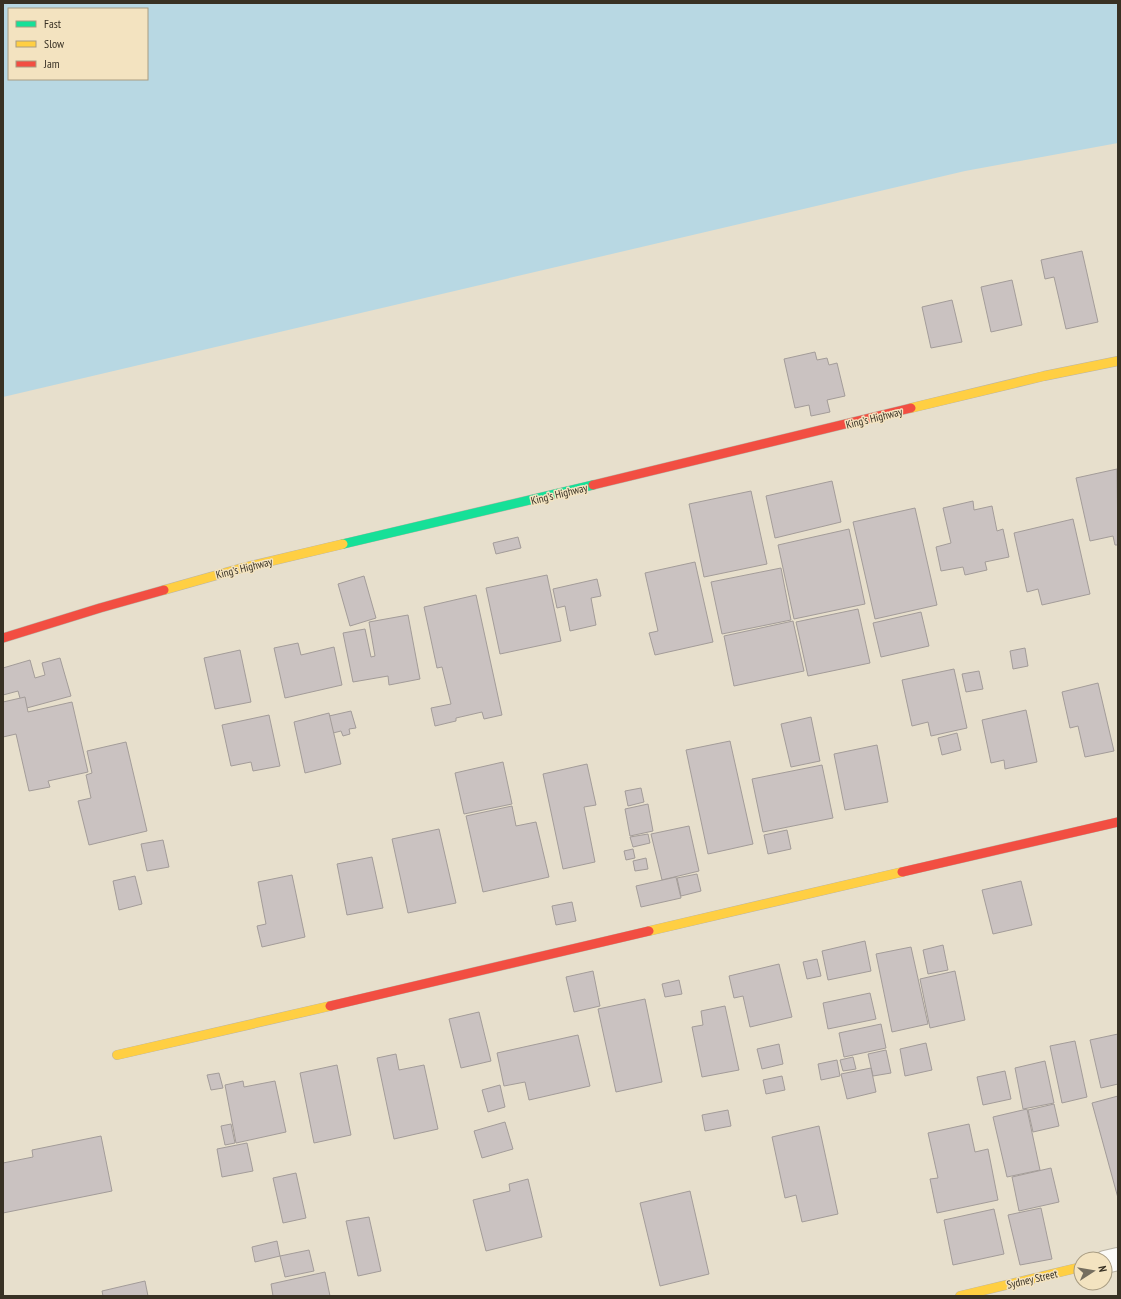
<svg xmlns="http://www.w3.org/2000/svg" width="1121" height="1299" font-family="'PT Sans Narrow',sans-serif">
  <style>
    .water { fill: #b8d8e3; fill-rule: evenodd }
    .building { fill: #cac2c1; stroke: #a39c99 }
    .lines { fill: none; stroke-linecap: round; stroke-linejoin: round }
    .street-casing { stroke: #bab4a6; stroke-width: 24 }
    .fast-casing { stroke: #bab4a6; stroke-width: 10 }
    .slow-casing { stroke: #bab4a6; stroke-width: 10 }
    .jam-casing { stroke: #bab4a6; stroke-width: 10 }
    .street { stroke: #fbfaf7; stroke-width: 22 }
    .fast { stroke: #16e098; stroke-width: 9 }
    .slow { stroke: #ffcf43; stroke-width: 9 }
    .jam { stroke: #f24e42; stroke-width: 9 }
    .labels { text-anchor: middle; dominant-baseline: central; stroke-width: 3; stroke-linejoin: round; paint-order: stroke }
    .street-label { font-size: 11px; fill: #383124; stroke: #f3e3c0 }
  </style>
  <rect width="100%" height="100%" fill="#e7dfcc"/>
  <path class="water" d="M3 3H1118V143L965 171 3 397ZM9 9H147V79H9Z"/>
  <g class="building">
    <path d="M1082 251 1098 322 1066 329 1054 277 1045 279 1041 260Z"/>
    <path d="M1012 280 1022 325 991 332 981 287Z"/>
    <path d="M952 300 962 342 931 348 922 307Z"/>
    <path d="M815 352 817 360 827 358 829 365 837 363 845 396 827 400 830 412 811 416 809 405 795 408 784 359Z"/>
    <path d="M1117 469 1118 545H1115L1113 536 1090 541 1076 478Z"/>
    <path d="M832 481 841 522 775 538 766 496Z"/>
    <path d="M751 491 767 564 704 577 689 504Z"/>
    <path d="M973 501 974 510 992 506 997 531 1003 529 1009 557 985 562 987 570 965 575 963 567 941 571 936 547 951 543 943 508Z"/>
    <path d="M915 508 937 605 875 619 853 522Z"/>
    <path d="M1073 519 1090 594 1042 605 1038 589 1027 592 1014 533Z"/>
    <path d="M849 529 865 604 794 619 778 545Z"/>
    <path d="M518 537 521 548 496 554 493 543Z"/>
    <path d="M695 562 713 642 655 655 649 633 658 631 645 573Z"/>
    <path d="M781 568 791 620 722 634 711 582Z"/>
    <path d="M547 575 561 641 500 654 486 588Z"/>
    <path d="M364 576 376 618 350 626 338 584Z"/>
    <path d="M597 579 601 596 591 598 596 625 570 631 565 606 557 608 553 589Z"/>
    <path d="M476 595 502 715 484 719 482 712 456 718V721L435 726 431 708 451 704 442 667 437 668 424 607Z"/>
    <path d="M858 609 870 663 808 676 796 622Z"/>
    <path d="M921 612 929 646 881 657 873 623Z"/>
    <path d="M408 615 420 679 389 685 388 676 353 682 343 633 365 629 371 657 375 656 369 622Z"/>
    <path d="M793 621 804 671 734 686 724 636Z"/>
    <path d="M298 643 301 655 334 647 342 685 285 698 274 648Z"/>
    <path d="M1025 648 1028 666 1013 669 1010 651Z"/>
    <path d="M240 650 251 702 215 709 204 658Z"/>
    <path d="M60 658 71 696 23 709 18 691 3 695V668L30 660 35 678 45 675 42 663Z"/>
    <path d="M954 669 967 728 931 736 928 722 912 726 902 680Z"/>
    <path d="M979 671 983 689 966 692 962 674Z"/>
    <path d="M1098 683 1114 751 1085 757 1078 726 1070 728 1062 692Z"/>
    <path d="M25 697 28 712 72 702 88 772 48 781 50 787 29 791 16 734 3 737V702Z"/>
    <path d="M1026 710 1037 762 1005 769 1004 760 991 763 982 720Z"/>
    <path d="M351 711 356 728 349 729 350 734 343 736 341 731 333 733 329 716Z"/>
    <path d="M329 713 341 764 305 773 294 722Z"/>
    <path d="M269 715 280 766 253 771 251 762 231 766 222 725Z"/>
    <path d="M811 717 820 761 791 767 781 724Z"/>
    <path d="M957 733 961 750 942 755 938 738Z"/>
    <path d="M730 741 753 844 708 854 686 750Z"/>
    <path d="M126 742 147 831 89 845 78 801 91 798 86 775 92 773 87 751Z"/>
    <path d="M877 745 888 802 845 810 834 754Z"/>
    <path d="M503 762 512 804 464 814 455 773Z"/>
    <path d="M587 764 596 805 584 807 595 862 563 869 543 774Z"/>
    <path d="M822 765 833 818 763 832 752 779Z"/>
    <path d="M641 788 644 802 628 806 625 791Z"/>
    <path d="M648 804 653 831 630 836 625 809Z"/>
    <path d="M512 806 516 826 536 822 549 877 483 892 466 816Z"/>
    <path d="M689 826 699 871 662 880 651 834Z"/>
    <path d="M439 829 456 903 408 913 392 839Z"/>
    <path d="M787 830 791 849 768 854 764 835Z"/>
    <path d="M648 834 650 843 633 847 630 837Z"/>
    <path d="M163 840 169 867 147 871 141 844Z"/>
    <path d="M633 849 635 858 626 860 624 851Z"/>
    <path d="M372 857 383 908 347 915 337 864Z"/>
    <path d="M646 858 648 869 635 871 633 861Z"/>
    <path d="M697 874 701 891 681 896 677 878Z"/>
    <path d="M292 875 305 937 262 947 257 926 266 924 258 882Z"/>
    <path d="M135 876 142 904 119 910 113 881Z"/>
    <path d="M676 877 681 898 641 907 636 886Z"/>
    <path d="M1021 881 1032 925 993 934 982 890Z"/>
    <path d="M572 902 576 921 556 925 552 906Z"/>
    <path d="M865 941 871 971 828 980 822 951Z"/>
    <path d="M943 945 948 970 928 974 923 950Z"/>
    <path d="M911 947 928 1024 892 1032 876 954Z"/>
    <path d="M817 959 821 976 807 979 803 962Z"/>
    <path d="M779 964 792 1017 750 1027 743 996 734 998 729 976Z"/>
    <path d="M593 971 600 1006 574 1012 566 977Z"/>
    <path d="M955 971 965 1020 930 1028 920 979Z"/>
    <path d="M679 980 682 994 665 997 662 984Z"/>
    <path d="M870 993 876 1019 828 1029 823 1003Z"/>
    <path d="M645 999 662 1082 616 1092 598 1009Z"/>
    <path d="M725 1006 739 1070 702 1077 692 1027 703 1025 701 1011Z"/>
    <path d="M479 1012 491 1061 461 1068 449 1019Z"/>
    <path d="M881 1024 886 1048 844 1057 839 1033Z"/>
    <path d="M1118 1034V1084L1101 1088 1090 1040Z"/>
    <path d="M578 1035 590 1086 529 1100 525 1082 504 1086 497 1053Z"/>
    <path d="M1075 1041 1087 1097 1062 1103 1050 1046Z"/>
    <path d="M926 1043 932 1070 905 1076 900 1049Z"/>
    <path d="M779 1044 783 1064 762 1069 757 1049Z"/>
    <path d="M886 1050 891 1073 873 1076 868 1054Z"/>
    <path d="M396 1054 399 1070 424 1065 438 1129 394 1139 377 1058Z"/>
    <path d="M853 1057 856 1069 843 1071 840 1060Z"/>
    <path d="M837 1060 840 1076 821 1080 818 1064Z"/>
    <path d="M1045 1061 1054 1103 1023 1109 1015 1068Z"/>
    <path d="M337 1065 351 1135 314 1143 300 1073Z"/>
    <path d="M871 1068 876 1092 847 1099 841 1074Z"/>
    <path d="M1005 1071 1011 1099 983 1105 977 1077Z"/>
    <path d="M219 1073 223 1088 211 1090 207 1075Z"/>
    <path d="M782 1076 785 1090 766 1094 763 1080Z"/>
    <path d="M243 1081 244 1087 275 1081 286 1132 236 1143 225 1085Z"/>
    <path d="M500 1085 505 1107 488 1112 482 1090Z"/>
    <path d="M1118 1096V1198L1092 1103Z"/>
    <path d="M1054 1104 1059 1126 1033 1132 1028 1110Z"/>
    <path d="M1027 1109 1040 1170 1007 1177 993 1117Z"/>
    <path d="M728 1110 731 1126 705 1131 702 1115Z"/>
    <path d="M505 1122 513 1149 482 1158 474 1131Z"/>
    <path d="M231 1124 235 1143 225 1145 221 1126Z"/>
    <path d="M969 1124 975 1152 988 1149 998 1200 937 1213 930 1179 938 1178 928 1133Z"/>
    <path d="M819 1126 838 1214 802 1222 796 1195 785 1198 772 1137Z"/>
    <path d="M101 1136 112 1191 3 1213V1163L33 1157 32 1150Z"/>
    <path d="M247 1143 253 1171 222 1177 217 1149Z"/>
    <path d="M1051 1168 1059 1202 1019 1211 1012 1177Z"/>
    <path d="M296 1173 306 1218 283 1223 273 1178Z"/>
    <path d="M528 1179 542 1237 486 1251 473 1200 510 1191 509 1184Z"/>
    <path d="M690 1191 709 1274 660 1286 640 1203Z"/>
    <path d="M1041 1208 1052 1259 1020 1265 1008 1215Z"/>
    <path d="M994 1209 1004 1254 953 1265 944 1220Z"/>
    <path d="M369 1217 381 1271 358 1276 346 1221Z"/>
    <path d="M277 1241 280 1256 255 1262 252 1247Z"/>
    <path d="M309 1250 314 1271 285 1277 280 1256Z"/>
    <path d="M325 1272 330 1296H273L271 1284Z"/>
    <path d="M145 1281 148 1296H103L102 1291Z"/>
  </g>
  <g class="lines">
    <defs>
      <path id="street" d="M1105 1262 1118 1259"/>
      <path id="fast" d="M343 544 593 485"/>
      <g id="slow">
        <path d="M911 408 1044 376 1118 361"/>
        <path d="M164 590 242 568 343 544"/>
        <path d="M649 931 902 872"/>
        <path d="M117 1055 330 1006"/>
        <path d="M960 1296 1081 1267"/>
      </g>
      <g id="jam">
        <path d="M593 485 911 408"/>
        <path d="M3 638 100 608 164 590"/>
        <path d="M902 872 1118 822"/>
        <path d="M330 1006 649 931"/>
      </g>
    </defs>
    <use href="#street" class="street-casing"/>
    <use href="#fast" class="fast-casing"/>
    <use href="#slow" class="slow-casing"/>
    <use href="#jam" class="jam-casing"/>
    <use href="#street" class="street"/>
    <use href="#fast" class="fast"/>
    <use href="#slow" class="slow"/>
    <use href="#jam" class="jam"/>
  </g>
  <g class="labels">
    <g class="street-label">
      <text transform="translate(874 418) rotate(-14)">King's Highway</text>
      <text transform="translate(559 494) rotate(-14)">King's Highway</text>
      <text transform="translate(244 568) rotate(-14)">King's Highway</text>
      <text transform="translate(1032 1279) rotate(-13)">Sydney Street</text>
    </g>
  </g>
  <rect width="1121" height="1299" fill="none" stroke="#383124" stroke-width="8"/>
  <rect x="8" y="8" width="140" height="72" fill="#f3e3c0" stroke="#a89c82"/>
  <rect x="16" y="21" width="20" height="6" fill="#16e098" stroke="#a89c82"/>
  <text x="44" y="28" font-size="12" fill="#383124">Fast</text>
  <rect x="16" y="41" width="20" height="6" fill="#ffcf43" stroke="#a89c82"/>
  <text x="44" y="48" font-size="12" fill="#383124">Slow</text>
  <rect x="16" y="61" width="20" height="6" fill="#f24e42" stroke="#a89c82"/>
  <text x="44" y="68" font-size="12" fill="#383124">Jam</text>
  <g transform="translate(1093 1271) rotate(78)"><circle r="19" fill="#f3e3c0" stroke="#a89c82"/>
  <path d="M0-3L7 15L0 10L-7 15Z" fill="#756e5f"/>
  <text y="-6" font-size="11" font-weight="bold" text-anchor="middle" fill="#383124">N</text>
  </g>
</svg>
